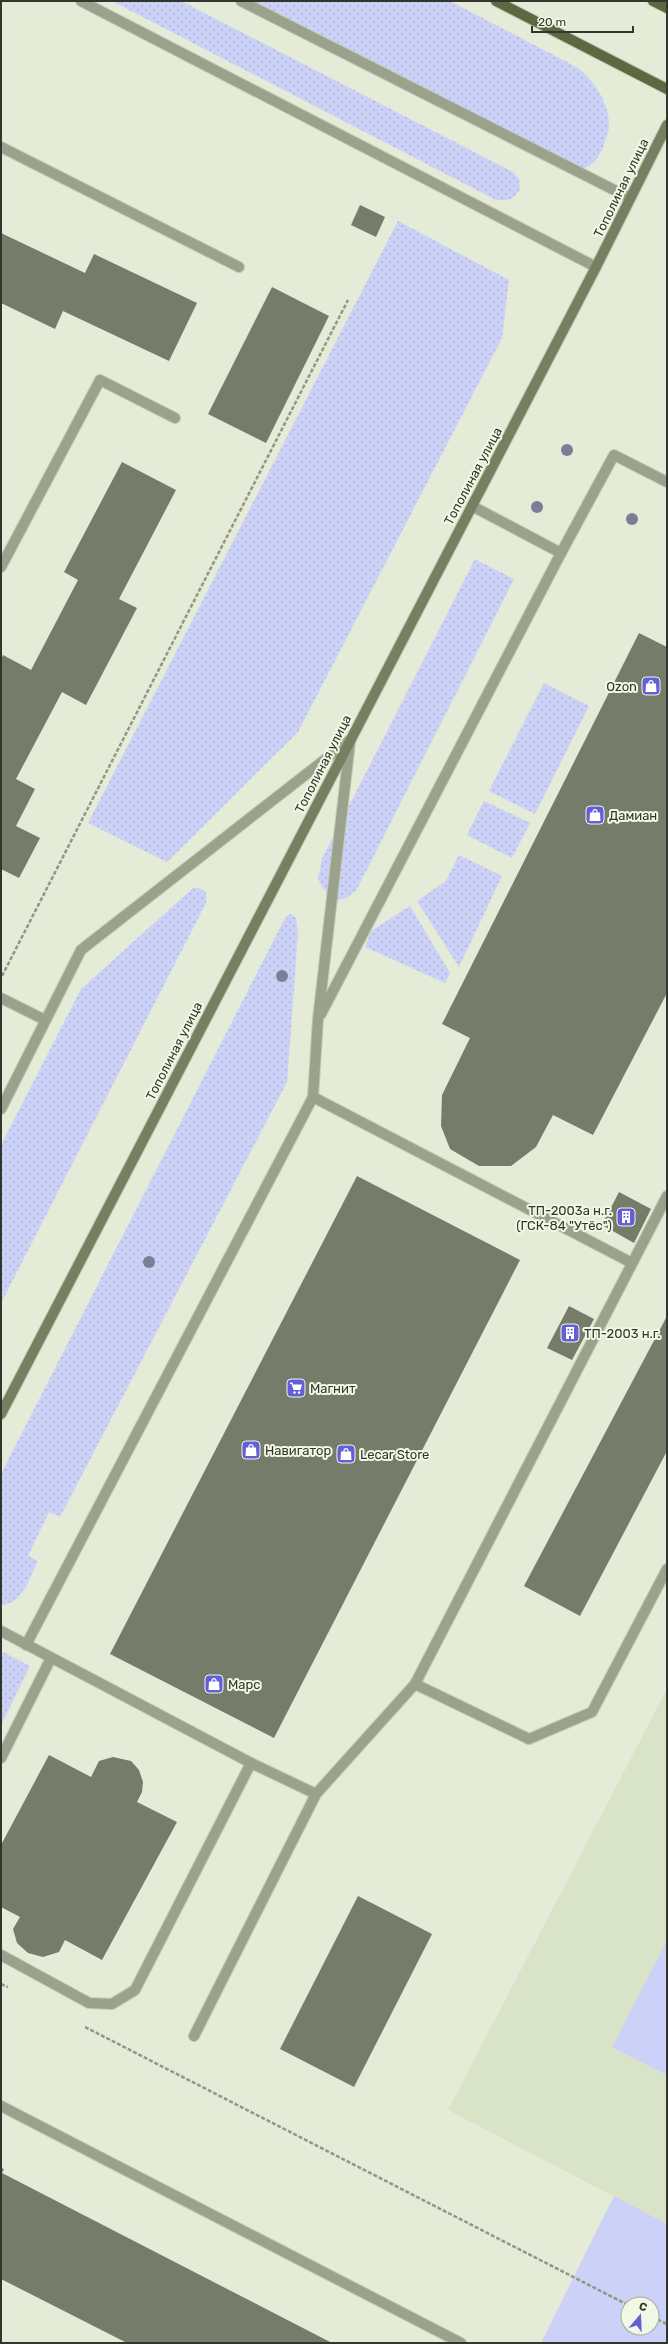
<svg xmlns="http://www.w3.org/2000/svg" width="668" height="2344" font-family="Rubik,sans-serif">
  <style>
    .built { fill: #d9e3c7 }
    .grass { fill: url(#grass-dots) }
    .park { fill: #ccd1f8; fill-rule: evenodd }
    .building { fill: #767c6a }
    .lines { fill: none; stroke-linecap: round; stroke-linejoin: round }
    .service-casing { stroke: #c1c7b4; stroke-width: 12 }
    .minor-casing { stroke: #c1c7b4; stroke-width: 12 }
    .secondary-casing { stroke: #c1c7b4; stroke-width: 12 }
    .primary-casing { stroke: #c1c7b4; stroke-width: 12 }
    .path { stroke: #919687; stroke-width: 2.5; stroke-dasharray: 4 2; stroke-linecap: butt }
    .service { stroke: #9ba28c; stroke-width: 10 }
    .minor { stroke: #9ba28c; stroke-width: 10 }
    .secondary { stroke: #768060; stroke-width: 10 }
    .primary { stroke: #5c6840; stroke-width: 10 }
    .tree { fill: #7c7e94 }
    .labels { text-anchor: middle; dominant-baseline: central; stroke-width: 4; stroke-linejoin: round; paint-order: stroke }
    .street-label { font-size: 13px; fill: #33362e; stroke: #f1f8e4 }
    .poi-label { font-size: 13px; fill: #33362e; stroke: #f1f8e4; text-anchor: start }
  </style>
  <defs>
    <pattern id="grass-dots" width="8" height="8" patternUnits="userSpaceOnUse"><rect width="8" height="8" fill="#ccd1f8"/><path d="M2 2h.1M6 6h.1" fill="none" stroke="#b0b4d5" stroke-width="1.8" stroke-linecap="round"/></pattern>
  </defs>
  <rect width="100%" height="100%" fill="#e4ebd6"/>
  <path class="built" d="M667 1689V2224L448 2110Z"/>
  <g class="grass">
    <path d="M112 1H181L513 172 519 179 520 189C514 200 507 202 494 199Z"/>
    <path d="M250 1H450L578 68C594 81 610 103 609 127 609 132 605 139 604 145 600 157 594 165 582 169Z"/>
    <path d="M398 221 509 280 502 338 298 732 167 862 88 823Z"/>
    <path d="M475 559 514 579 357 889C339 908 329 900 318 879L322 859Z"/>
    <path d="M544 683 589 706 535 814 489 791Z"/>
    <path d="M484 801 530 823 512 858 467 835Z"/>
    <path d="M459 855 502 876 459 967 417 901 446 881Z"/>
    <path d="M193 888H198L206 892V903L1 1303V1145L81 989Z"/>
    <path d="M410 906 450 973 445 983 365 947 371 931Z"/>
    <path d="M291 914 296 918 298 933 287 1082 60 1517 49 1512 28 1556 38 1561C29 1578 23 1604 1 1605V1474L284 920 288 915Z"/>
    <path d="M1 1651 30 1666 1 1725Z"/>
  </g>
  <g class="park">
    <path d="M667 1941V2075L612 2047Z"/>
    <path d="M614 2196 667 2224V2343H541ZM628 2304H652V2328H628Z"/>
  </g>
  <g class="building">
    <path d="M360 205 385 217 376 237 351 225Z"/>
    <path d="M1 233 85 273 94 254 197 303 169 361 63 311 55 329 1 303Z"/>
    <path d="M272 287 329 316 266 443 208 414Z"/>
    <path d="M122 462 176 490 119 599 137 608 86 705 62 692 16 779 35 789 16 826 40 838 19 878 1 869V660L3 655 31 670 78 580 64 572Z"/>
    <path d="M639 633 667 647V993L593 1135 553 1115 536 1147 511 1166H479L450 1149 441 1126 442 1095 470 1038 442 1024Z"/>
    <path d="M357 1176 520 1260 274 1738 110 1654Z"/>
    <path d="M619 1192 651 1209 634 1243 602 1225Z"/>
    <path d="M569 1306 594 1319 572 1360 547 1348Z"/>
    <path d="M667 1316V1451L580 1616 524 1586Z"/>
    <path d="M49 1755 91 1777 99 1761 113 1757 131 1761 139 1770 143 1782 142 1792 137 1802 177 1822 102 1960 65 1940 59 1952 43 1957 28 1953 17 1943 13 1929 20 1917 1 1907V1845Z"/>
    <path d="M358 1896 432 1934 354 2087 280 2049Z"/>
    <path d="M1 2168 4 2169 2 2173 332 2343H127L1 2279Z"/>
  </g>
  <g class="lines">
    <defs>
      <g id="service">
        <path d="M1 147 239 267"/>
        <path d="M561 553 614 455 667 482"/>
        <path d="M1 567 100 380 175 418"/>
        <path d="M1 998 45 1020"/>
        <path d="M321 1014 561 553 472 506"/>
        <path d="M313 1097 632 1263"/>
        <path d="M1 1631 251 1763 316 1794 415 1684 667 1196"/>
        <path d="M26 1645 313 1097 318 1019 350 742"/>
        <path d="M415 1684 529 1739 592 1712 667 1569"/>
        <path d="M1 1758 51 1658"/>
        <path d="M1 1955 89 2003 112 2004 135 1990 251 1763"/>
        <path d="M194 2036 316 1794"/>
        <path d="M1 2106 461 2343"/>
      </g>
      <g id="minor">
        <path d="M81 1 596 267"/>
        <path d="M241 1 630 198"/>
        <path d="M1 1109 81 950 350 740"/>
      </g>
      <path id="secondary" d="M1 1414 596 267 667 125"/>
      <g id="primary">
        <path d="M496 1 667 89"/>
        <path d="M653 1 667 8"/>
      </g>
    </defs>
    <use href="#service" class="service-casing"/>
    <use href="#minor" class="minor-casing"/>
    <use href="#secondary" class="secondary-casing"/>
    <use href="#primary" class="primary-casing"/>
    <g class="path">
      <path d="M2 976 348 300"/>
      <path d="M1 1984 8 1987"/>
      <path d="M85 2027 628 2305"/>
      <path d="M652 2317 667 2324"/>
    </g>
    <use href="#service" class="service"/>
    <use href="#minor" class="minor"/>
    <use href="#secondary" class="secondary"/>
    <use href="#primary" class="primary"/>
  </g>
  <g class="tree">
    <circle cx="567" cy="450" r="6"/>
    <circle cx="537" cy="507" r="6"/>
    <circle cx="632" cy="519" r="6"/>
    <circle cx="282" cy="976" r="6"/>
    <circle cx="149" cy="1262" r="6"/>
  </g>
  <defs>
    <symbol id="shop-square" viewBox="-11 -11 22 22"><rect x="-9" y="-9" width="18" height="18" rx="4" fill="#635fd8" stroke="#f1f8e4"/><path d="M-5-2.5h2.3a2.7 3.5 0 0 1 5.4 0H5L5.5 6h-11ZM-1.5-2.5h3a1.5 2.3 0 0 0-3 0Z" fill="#fff"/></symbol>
    <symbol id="building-square" viewBox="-11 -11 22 22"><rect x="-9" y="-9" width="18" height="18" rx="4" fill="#635fd8" stroke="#f1f8e4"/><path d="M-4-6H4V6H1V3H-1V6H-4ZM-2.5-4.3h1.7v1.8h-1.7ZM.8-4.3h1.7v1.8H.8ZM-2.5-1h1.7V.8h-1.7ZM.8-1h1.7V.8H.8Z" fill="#fff"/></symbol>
    <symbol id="supermarket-square" viewBox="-11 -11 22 22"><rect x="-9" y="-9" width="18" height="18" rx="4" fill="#635fd8" stroke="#f1f8e4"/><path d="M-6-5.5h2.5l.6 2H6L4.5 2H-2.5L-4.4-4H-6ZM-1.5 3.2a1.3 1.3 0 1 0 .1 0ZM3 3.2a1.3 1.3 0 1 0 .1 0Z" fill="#fff"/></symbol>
  </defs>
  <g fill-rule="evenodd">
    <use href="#shop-square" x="640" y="675" width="22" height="22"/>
    <use href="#shop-square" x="584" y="804" width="22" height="22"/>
    <use href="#building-square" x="615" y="1206" width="22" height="22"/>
    <use href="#building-square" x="559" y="1322" width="22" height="22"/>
    <use href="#supermarket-square" x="285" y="1377" width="22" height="22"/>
    <use href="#shop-square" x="240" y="1439" width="22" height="22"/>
    <use href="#shop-square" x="335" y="1443" width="22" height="22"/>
    <use href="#shop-square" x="203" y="1673" width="22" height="22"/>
  </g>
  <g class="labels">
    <g class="street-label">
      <text transform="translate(621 188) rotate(-64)">Тополиная улица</text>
      <text transform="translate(473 476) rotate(-62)">Тополиная улица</text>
      <text transform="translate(323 764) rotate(-63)">Тополиная улица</text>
      <text transform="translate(174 1051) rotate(-63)">Тополиная улица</text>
    </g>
    <g class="poi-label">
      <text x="637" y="686" text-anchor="end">Ozon</text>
      <text x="609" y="815">Дамиан</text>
      <text x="612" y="1210" text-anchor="end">ТП-2003а н.г.<tspan x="612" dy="15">(ГСК-84 "Утёс")</tspan></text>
      <text x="584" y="1333">ТП-2003 н.г.</text>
      <text x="310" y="1388">Магнит</text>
      <text x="265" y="1450">Навигатор</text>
      <text x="360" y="1454">Lecar Store</text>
      <text x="228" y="1684">Марс</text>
    </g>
  </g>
  <rect width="668" height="2344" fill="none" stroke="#33362e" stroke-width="4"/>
  <g transform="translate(640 2316) rotate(19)"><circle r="19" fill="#f1f8e4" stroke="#a5aa9b"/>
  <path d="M0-3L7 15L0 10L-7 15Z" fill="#635fd8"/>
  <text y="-6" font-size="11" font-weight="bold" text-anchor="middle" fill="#33362e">С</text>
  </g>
  <path d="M532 26v6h101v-6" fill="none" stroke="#33362e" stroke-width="2"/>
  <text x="538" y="26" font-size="12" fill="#33362e" stroke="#f1f8e4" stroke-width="3" paint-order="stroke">20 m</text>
</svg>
